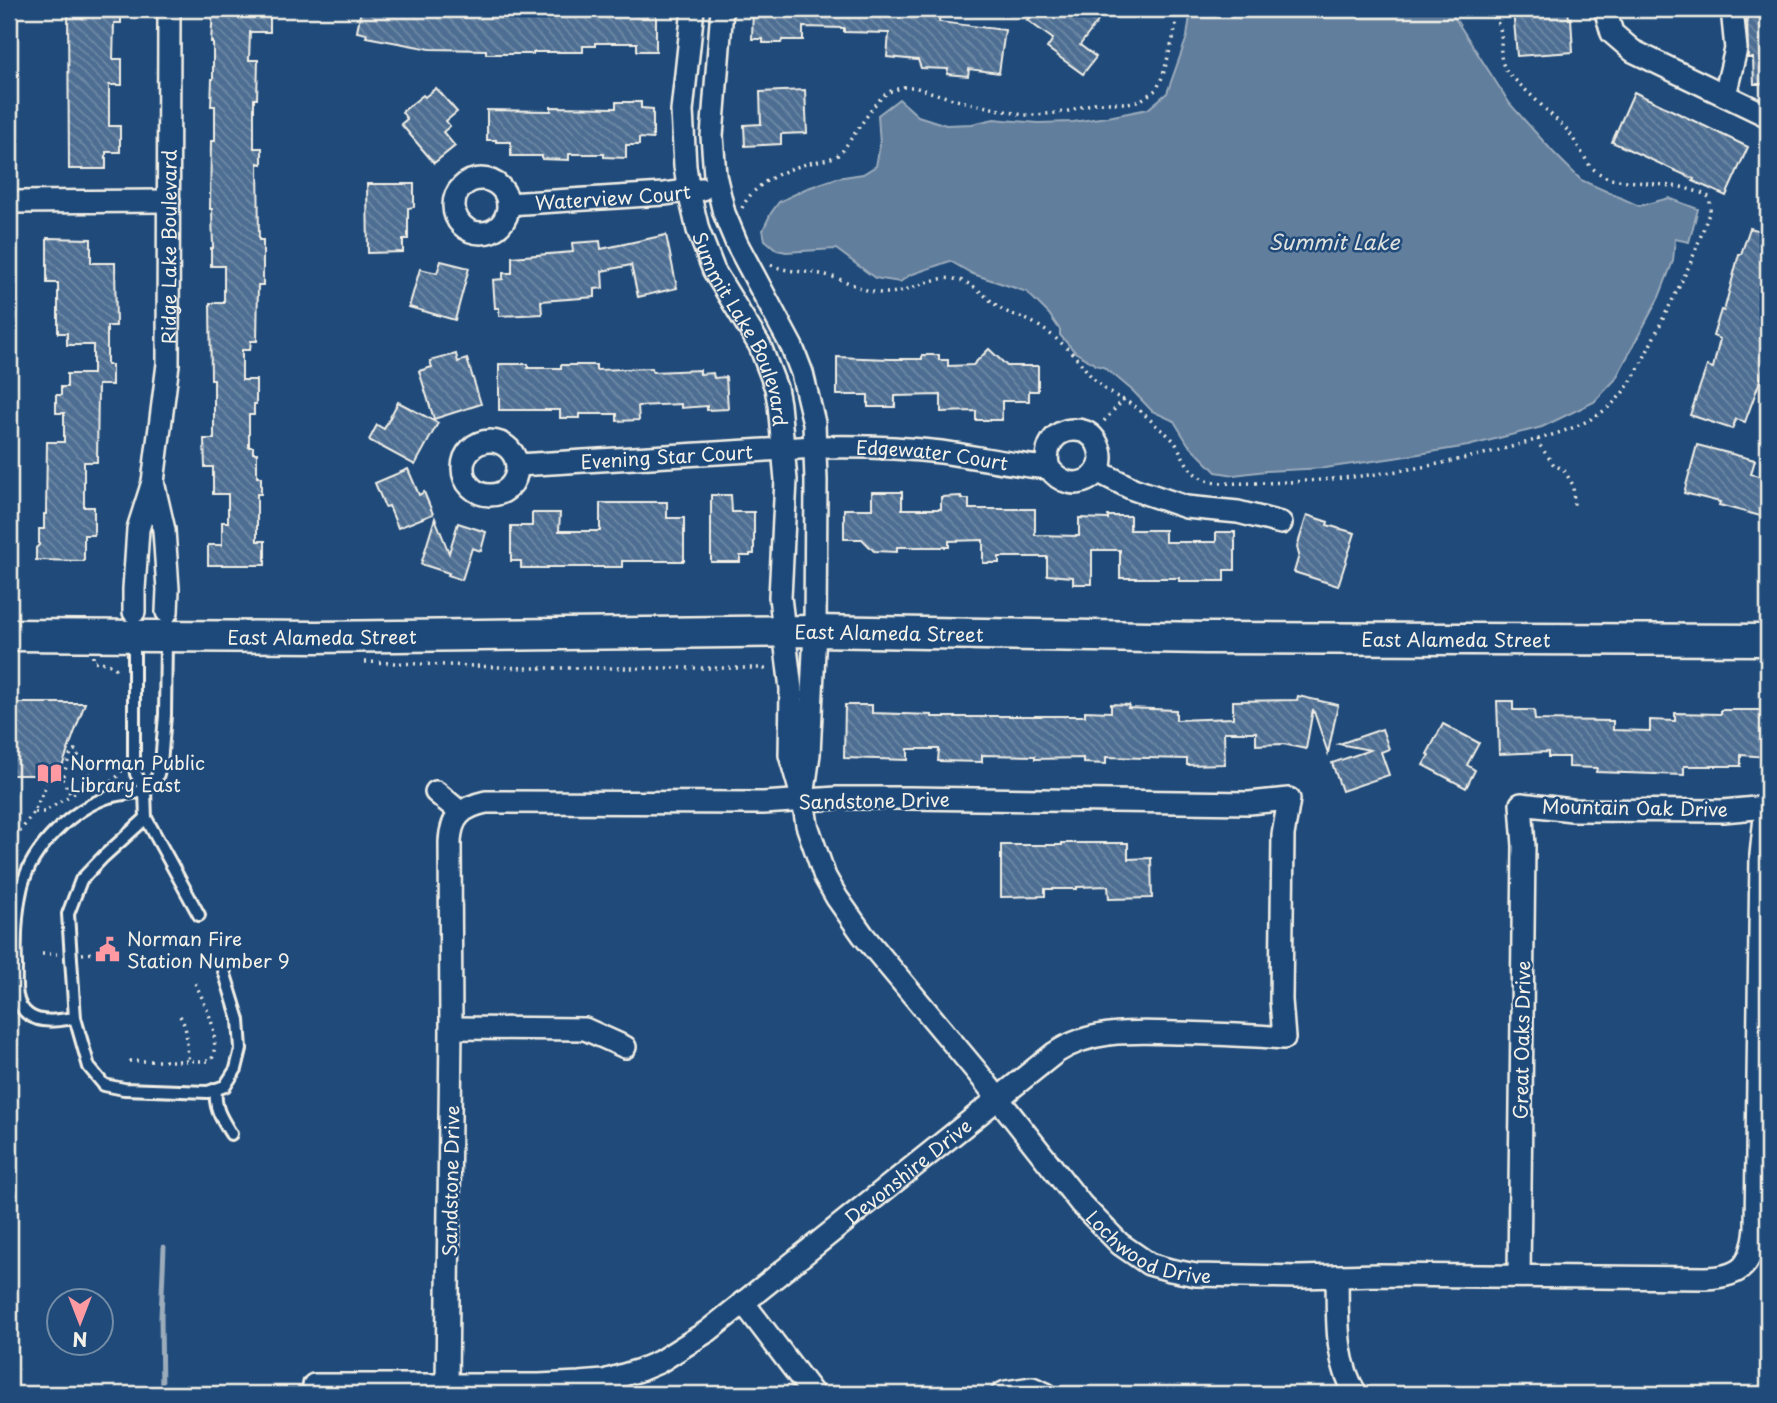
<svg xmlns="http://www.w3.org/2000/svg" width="1777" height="1403" font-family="'Playpen Sans',sans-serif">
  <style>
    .water { fill: #627e9d; stroke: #9cacbb; stroke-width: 2 }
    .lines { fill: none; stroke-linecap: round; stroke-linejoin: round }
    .stream { stroke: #9cacbb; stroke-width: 5 }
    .building { fill: url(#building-back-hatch); stroke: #f4f1e8; stroke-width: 2 }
    .lane-casing { stroke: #f4f1e8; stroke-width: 16 }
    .street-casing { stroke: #f4f1e8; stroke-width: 26 }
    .secondary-casing { stroke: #f4f1e8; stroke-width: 35 }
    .path { stroke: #f4f1e8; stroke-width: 3.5; stroke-dasharray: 2 5; stroke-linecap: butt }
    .lane { stroke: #1f4a7a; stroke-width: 10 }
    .street { stroke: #1f4a7a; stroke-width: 21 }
    .secondary { stroke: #1f4a7a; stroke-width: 30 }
    .labels { text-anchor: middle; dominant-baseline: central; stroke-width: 5; stroke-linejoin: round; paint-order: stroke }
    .street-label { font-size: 19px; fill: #f4f1e8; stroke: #1f4a7a }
    .poi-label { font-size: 19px; fill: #f4f1e8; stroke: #1f4a7a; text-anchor: start }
    .water-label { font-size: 21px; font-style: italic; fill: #dee0dd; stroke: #1f4a7a }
  </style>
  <defs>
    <pattern id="building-back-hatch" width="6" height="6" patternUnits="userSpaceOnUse" patternTransform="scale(1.75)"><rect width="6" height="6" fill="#4d6e92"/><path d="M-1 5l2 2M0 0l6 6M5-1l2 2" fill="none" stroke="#708aa6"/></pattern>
  </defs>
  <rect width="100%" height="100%" fill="#1f4a7a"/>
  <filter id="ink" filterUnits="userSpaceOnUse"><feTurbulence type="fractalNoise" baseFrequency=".0143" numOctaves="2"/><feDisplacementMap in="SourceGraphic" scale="14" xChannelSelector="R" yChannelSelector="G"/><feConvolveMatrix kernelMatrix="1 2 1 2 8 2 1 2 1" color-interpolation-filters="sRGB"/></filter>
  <g filter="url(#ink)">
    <path class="water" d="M1191 9H1449L1510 104 1553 152 1581 180 1639 206 1669 198 1698 209 1689 242 1675 239 1673 261 1659 297 1615 380 1594 402 1542 427 1468 446 1394 458 1325 468 1266 471 1234 475 1216 472 1188 444 1174 421 1152 411 1133 391 1114 375 1103 367 1096 365 1075 352 1060 335V330L1049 314 1027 292 973 274 950 261 910 275 900 282 875 278 836 249 802 251 786 252 777 250 765 240 763 230 771 213 779 202 805 189 837 178 863 174 876 166 880 145 878 115 899 99 918 116 946 125 972 124 994 119 1038 123 1073 122 1113 116 1148 109 1167 93 1187 37Z"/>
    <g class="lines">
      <path class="stream" d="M162 1394 161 1317 164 1247"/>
    </g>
    <g class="building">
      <path d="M68 9H121V23H114L113 59H122V85H109V126H120V152H106V169H69Z"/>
      <path d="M213 9H270V32H250L249 60H258L257 99H254V148H262V164L258 163 259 240H263V285H258L257 341H251L250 350H242V380H256V404H254V415H249V447H253V453H257V477H261V494H257V541H265V565H208V545H222V522H228V494H213V467H205L204 439H214V379H211L210 303H224V266H211V248H213L212 209H210L211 141H215V106H211L212 79H213V42H211Z"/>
      <path d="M361 9H472V12H505V9H576V10H584V15H612V9H656V51H637V43H595V46H583V52H533V54H486V50L430 49 366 37 367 34 357 32Z"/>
      <path d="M753 9H891L940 13 939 22 1005 30 999 73 969 69 968 76 947 74 948 69 921 68 918 60 887 57 889 33 844 32V28L803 27V40H782L781 43H763V39H752Z"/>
      <path d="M1035 9H1081L1098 21 1080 45 1096 57 1083 74 1047 48 1053 39 1027 20Z"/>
      <path d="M1513 9H1568L1569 19 1571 18 1573 52 1517 56Z"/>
      <path d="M1747 9H1768V84H1754L1753 58H1748Z"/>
      <path d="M436 88 457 112 446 121 450 126 443 132 455 146 434 163 401 124 407 119 402 112 423 95 425 97Z"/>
      <path d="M805 90 807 133 781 134V144L745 146 744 125 761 124 760 92Z"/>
      <path d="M1634 92 1748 147 1726 196 1693 181 1694 179 1612 142Z"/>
      <path d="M616 102H641V108L653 109V139L639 138V145H626V158L604 157V154H569V160L542 159V156H511V142H496V140H487V110L551 111V107L616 108Z"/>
      <path d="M367 184H414V207L408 208V239H403V252L368 253Z"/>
      <path d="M1750 228 1768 233V347L1761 378 1745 422 1736 419 1732 429 1690 415 1707 366 1713 368 1720 339 1713 336 1721 310 1724 311 1739 254H1741Z"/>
      <path d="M666 235 677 288 638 297 631 265 602 271 603 288 595 289V297L541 301 542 314 499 316V308H495L493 280 503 279V273H512V257L573 252 572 243 600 241 601 249Z"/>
      <path d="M47 238 91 239V263H115L116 326H107V365H112V385H98L97 462H84V507H94V535H84V561L36 560V548L39 545V529H44V514H46L47 442H64V413H56V395H61V387H67V374H93V345H67V333H58V283H47Z"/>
      <path d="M441 261 469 268 455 320 409 307 420 269 437 273Z"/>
      <path d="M989 349 1007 366H1038V391H1029V401H1002V420H976V411L941 412V395L895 396V407H868V395H837V357L890 359H922V355H939V360H948V366L973 365Z"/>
      <path d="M456 354 458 362 467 359 481 404 434 419 419 371 432 367 430 361Z"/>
      <path d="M499 364H528V368H561V365H596V370L652 368 653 372 700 370V374L713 373 714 378 726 377 728 409 707 410V406L681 408V404L638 406 639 420 617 421V414H580V418H560V410H499Z"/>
      <path d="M398 402 438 423 415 465 369 440 377 425 384 429Z"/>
      <path d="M1697 445 1755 460 1751 474 1768 478V518L1719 505 1720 502 1684 493Z"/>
      <path d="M408 469 419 495 424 492 433 514 398 528 389 506 385 507 375 483Z"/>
      <path d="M872 492H902V509H941V497L961 496V499H969V509H1035V535L1079 536V518L1108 519V516H1130V530H1165V542H1216V532H1235V570H1224V581H1179V578H1120V550H1092V584H1073V577L1047 575V557H999V563H983V540L949 541V547H897V552L874 551 862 539H844V509H872Z"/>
      <path d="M711 495H731L732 512H754V554H750V556H740V562H711Z"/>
      <path d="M641 502H667V518H684V561H622V567H547V568H521V561H511V526H532V513H560L559 531H600V503H641Z"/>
      <path d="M1307 515 1328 522 1327 525 1355 533 1338 586 1294 572 1299 555 1297 547Z"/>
      <path d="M435 518 449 553 458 523 486 532 481 551 472 548 462 580 448 575 449 573 421 564Z"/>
      <path d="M1298 696 1338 705 1328 753 1313 709 1306 749 1283 744 1256 745V732H1224L1225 764 1187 765V759L1106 757V764L1083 763V758L1035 759V756L982 755V762L938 761 939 749H908V760L844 758 845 705H872V713L932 715V717H986V716H1085V711L1111 712V704L1129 705 1128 708 1176 710V720L1233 718V701L1297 700Z"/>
      <path d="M1497 701H1513V710H1534L1535 720 1613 721V730L1650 731V720L1675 721V713L1721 714V710H1768V757L1741 755V766H1684V775L1596 772 1597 768 1569 767V757H1548V752L1499 754Z"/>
      <path d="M9 703H85L59 775H9Z"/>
      <path d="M1443 724 1479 743 1467 765 1475 770 1466 788 1423 765 1429 755 1427 754Z"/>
      <path d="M1382 729 1389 749 1381 752 1389 775 1342 791 1332 763 1370 750 1339 744Z"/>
      <path d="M1062 843H1128V859L1151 858 1152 898 1109 899 1108 886 1077 887V889H1045V896L1001 897V845H1062Z"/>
    </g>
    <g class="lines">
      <defs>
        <g id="lane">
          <path d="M134 637V759L136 774 145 791 157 777 161 764 165 715 166 639"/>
          <path d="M146 818 103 857 81 880 68 914 75 1018 89 1067 104 1085 124 1089 208 1092 225 1086 236 1069 241 1049 239 1020 224 971"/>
          <path d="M75 1018C60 1020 42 1024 29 1015 13 1004 16 983 16 966 15 940 16 911 22 886 32 848 72 809 109 797 120 794 133 793 145 791L146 818 199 915"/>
          <path d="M216 1089C214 1108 221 1118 231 1134"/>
        </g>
        <g id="street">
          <path id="s1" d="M693 9 682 111 685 166 689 192 698 230 714 271 760 346 776 388 779 404 786 480 780 597 791 689 790 755 803 800 807 825 825 877 837 898 863 935 978 1073 1081 1204 1120 1244 1149 1264 1170 1270 1196 1275 1298 1277 1379 1275 1705 1278C1743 1277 1752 1264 1756 1228L1761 855 1766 807 1723 811 1572 810 1521 804 1524 846 1519 1276"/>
          <path d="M722 9 712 136 715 175 724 213 737 244 792 347 802 373 814 423 816 481 815 631 809 754 804 790"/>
          <path d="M1605 9 1612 33 1633 51 1768 116"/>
          <path d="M1725 95 1736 49 1732 9"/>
          <circle cx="481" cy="206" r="27"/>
          <path d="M9 202 169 201"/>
          <path id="s2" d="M508 204 664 194 702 189"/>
          <circle cx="490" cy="468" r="27"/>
          <path id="s3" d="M518 465 815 447C856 446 899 447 941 452 977 457 1013 465 1049 468 1072 500 1114 475 1097 443 1092 434 1084 430 1075 430 1054 429 1043 449 1049 468"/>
          <path d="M1097 471 1133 489 1186 507 1238 512 1281 523"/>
          <path id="s4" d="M153 482 168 364 169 9"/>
          <path d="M134 612V589L138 529 153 482 164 530 168 589 167 612"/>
          <path d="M436 792 461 813"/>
          <path d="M451 1028 585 1029 625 1047"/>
          <path d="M1337 1276C1338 1316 1334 1359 1356 1394"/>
          <path d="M743 1302 813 1394"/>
          <path id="s5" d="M314 1385H539L579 1383 604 1381 640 1370 659 1362 708 1331 1055 1053C1093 1028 1137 1032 1181 1033 1215 1034 1249 1035 1284 1038L1281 1000 1283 835 1289 799 1249 803 910 798H837L763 803 486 802C462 807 451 817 450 842L451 1028 447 1385"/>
          <path d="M1002 1394 1006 1392 1032 1388 1046 1394"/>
        </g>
        <g id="secondary">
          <path id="s6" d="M9 635 317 637 815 631 1206 638 1768 640"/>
        </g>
      </defs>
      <use href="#lane" class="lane-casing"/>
      <use href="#street" class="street-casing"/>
      <use href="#secondary" class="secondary-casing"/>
      <g class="path">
        <path d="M742 208C754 183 783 170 810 163 821 160 832 160 841 153L876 103 888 92 904 87H914L956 100 1023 115H1036L1065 112 1094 103H1128L1141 100 1157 89 1163 75 1174 35 1178 9"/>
        <path d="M771 265C791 274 812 270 833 277 850 282 866 293 884 293 917 294 936 266 971 285 983 292 992 304 1005 311 1013 315 1022 317 1030 321 1045 329 1060 341 1072 353 1082 363 1089 376 1100 385 1109 394 1122 398 1132 405 1142 411 1151 421 1160 429 1166 433 1172 438 1176 444 1188 464 1188 476 1216 483 1320 485 1425 472 1525 443 1559 433 1595 424 1619 397 1636 378 1645 355 1656 333 1667 310 1679 288 1689 266 1697 248 1703 229 1710 211V198L1706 195 1699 192 1681 187 1610 179 1597 172 1590 166 1569 132 1507 72C1491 47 1515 33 1485 9"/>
        <path d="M1104 421 1124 399"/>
        <path d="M1538 439 1541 447 1554 465 1564 470 1573 485 1574 505"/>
        <path d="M93 656V661C103 662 113 664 119 672"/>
        <path d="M365 662 528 668H762L770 671"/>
        <path d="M62 779 71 795 89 785H95"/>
        <path d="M111 782 119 775 122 770"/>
        <path d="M35 812H44L71 795"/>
        <path d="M9 850 14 840 34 812 49 779H62L71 753 75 750 95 785 100 786"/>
        <path d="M42 954H57"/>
        <path d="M82 954 94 953 104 950"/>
        <path d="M180 1016C190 1033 185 1043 189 1061"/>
        <path d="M129 1061H208L212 1059C221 1033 205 1004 194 981"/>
      </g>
      <use href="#lane" class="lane"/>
      <use href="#street" class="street"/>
      <use href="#secondary" class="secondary"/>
    </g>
  </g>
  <defs>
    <symbol id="library-bare" viewBox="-9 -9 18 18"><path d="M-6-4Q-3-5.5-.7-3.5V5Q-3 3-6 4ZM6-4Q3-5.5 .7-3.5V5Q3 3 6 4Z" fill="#ff9aa2" stroke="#1f4a7a" stroke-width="2.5" paint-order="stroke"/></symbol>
    <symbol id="civic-bare" viewBox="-9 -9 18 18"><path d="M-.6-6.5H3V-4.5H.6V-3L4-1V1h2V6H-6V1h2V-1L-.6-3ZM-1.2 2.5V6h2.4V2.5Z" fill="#ff9aa2" stroke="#1f4a7a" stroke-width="2.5" paint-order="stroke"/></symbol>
  </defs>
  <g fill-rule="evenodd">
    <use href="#library-bare" x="32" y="756" width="35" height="35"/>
    <use href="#civic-bare" x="90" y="932" width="35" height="35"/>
  </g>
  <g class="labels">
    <g class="street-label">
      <text stroke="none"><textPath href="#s2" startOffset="105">Waterview Court</textPath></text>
      <text stroke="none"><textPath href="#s4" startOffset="236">Ridge Lake Boulevard</textPath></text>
      <text stroke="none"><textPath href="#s1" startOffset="332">Summit Lake Boulevard</textPath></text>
      <text stroke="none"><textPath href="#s3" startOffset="415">Edgewater Court</textPath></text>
      <text stroke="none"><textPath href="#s3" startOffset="149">Evening Star Court</textPath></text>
      <text stroke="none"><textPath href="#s6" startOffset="880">East Alameda Street</textPath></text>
      <text stroke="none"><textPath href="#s6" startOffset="313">East Alameda Street</textPath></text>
      <text stroke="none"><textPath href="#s6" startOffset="1447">East Alameda Street</textPath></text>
      <text transform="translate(874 800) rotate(-1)">Sandstone Drive</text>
      <text transform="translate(1635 807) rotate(1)">Mountain Oak Drive</text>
      <text transform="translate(1521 1040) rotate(-89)">Great Oaks Drive</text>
      <text stroke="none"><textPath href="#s5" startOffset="662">Devonshire Drive</textPath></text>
      <text transform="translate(450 1181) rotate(-89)">Sandstone Drive</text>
      <text stroke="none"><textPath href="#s1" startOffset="1395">Lochwood Drive</textPath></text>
    </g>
    <g class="poi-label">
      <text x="70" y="762">Norman Public<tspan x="70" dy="22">Library East</tspan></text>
      <text x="127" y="938">Norman Fire<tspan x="127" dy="22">Station Number 9</tspan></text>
    </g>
    <g class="water-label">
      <text x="1334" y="241">Summit Lake</text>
    </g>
  </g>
  <rect width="1777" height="1403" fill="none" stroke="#1f4a7a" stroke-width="35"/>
  <rect x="18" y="18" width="1742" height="1368" fill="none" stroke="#f4f1e8" stroke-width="2.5" filter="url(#ink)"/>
  <g transform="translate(80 1322) rotate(180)"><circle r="33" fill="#1f4a7a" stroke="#748da6" stroke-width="2"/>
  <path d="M0-5L12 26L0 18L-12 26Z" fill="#ff9aa2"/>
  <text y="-10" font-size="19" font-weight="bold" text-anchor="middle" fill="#f4f1e8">N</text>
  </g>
</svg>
